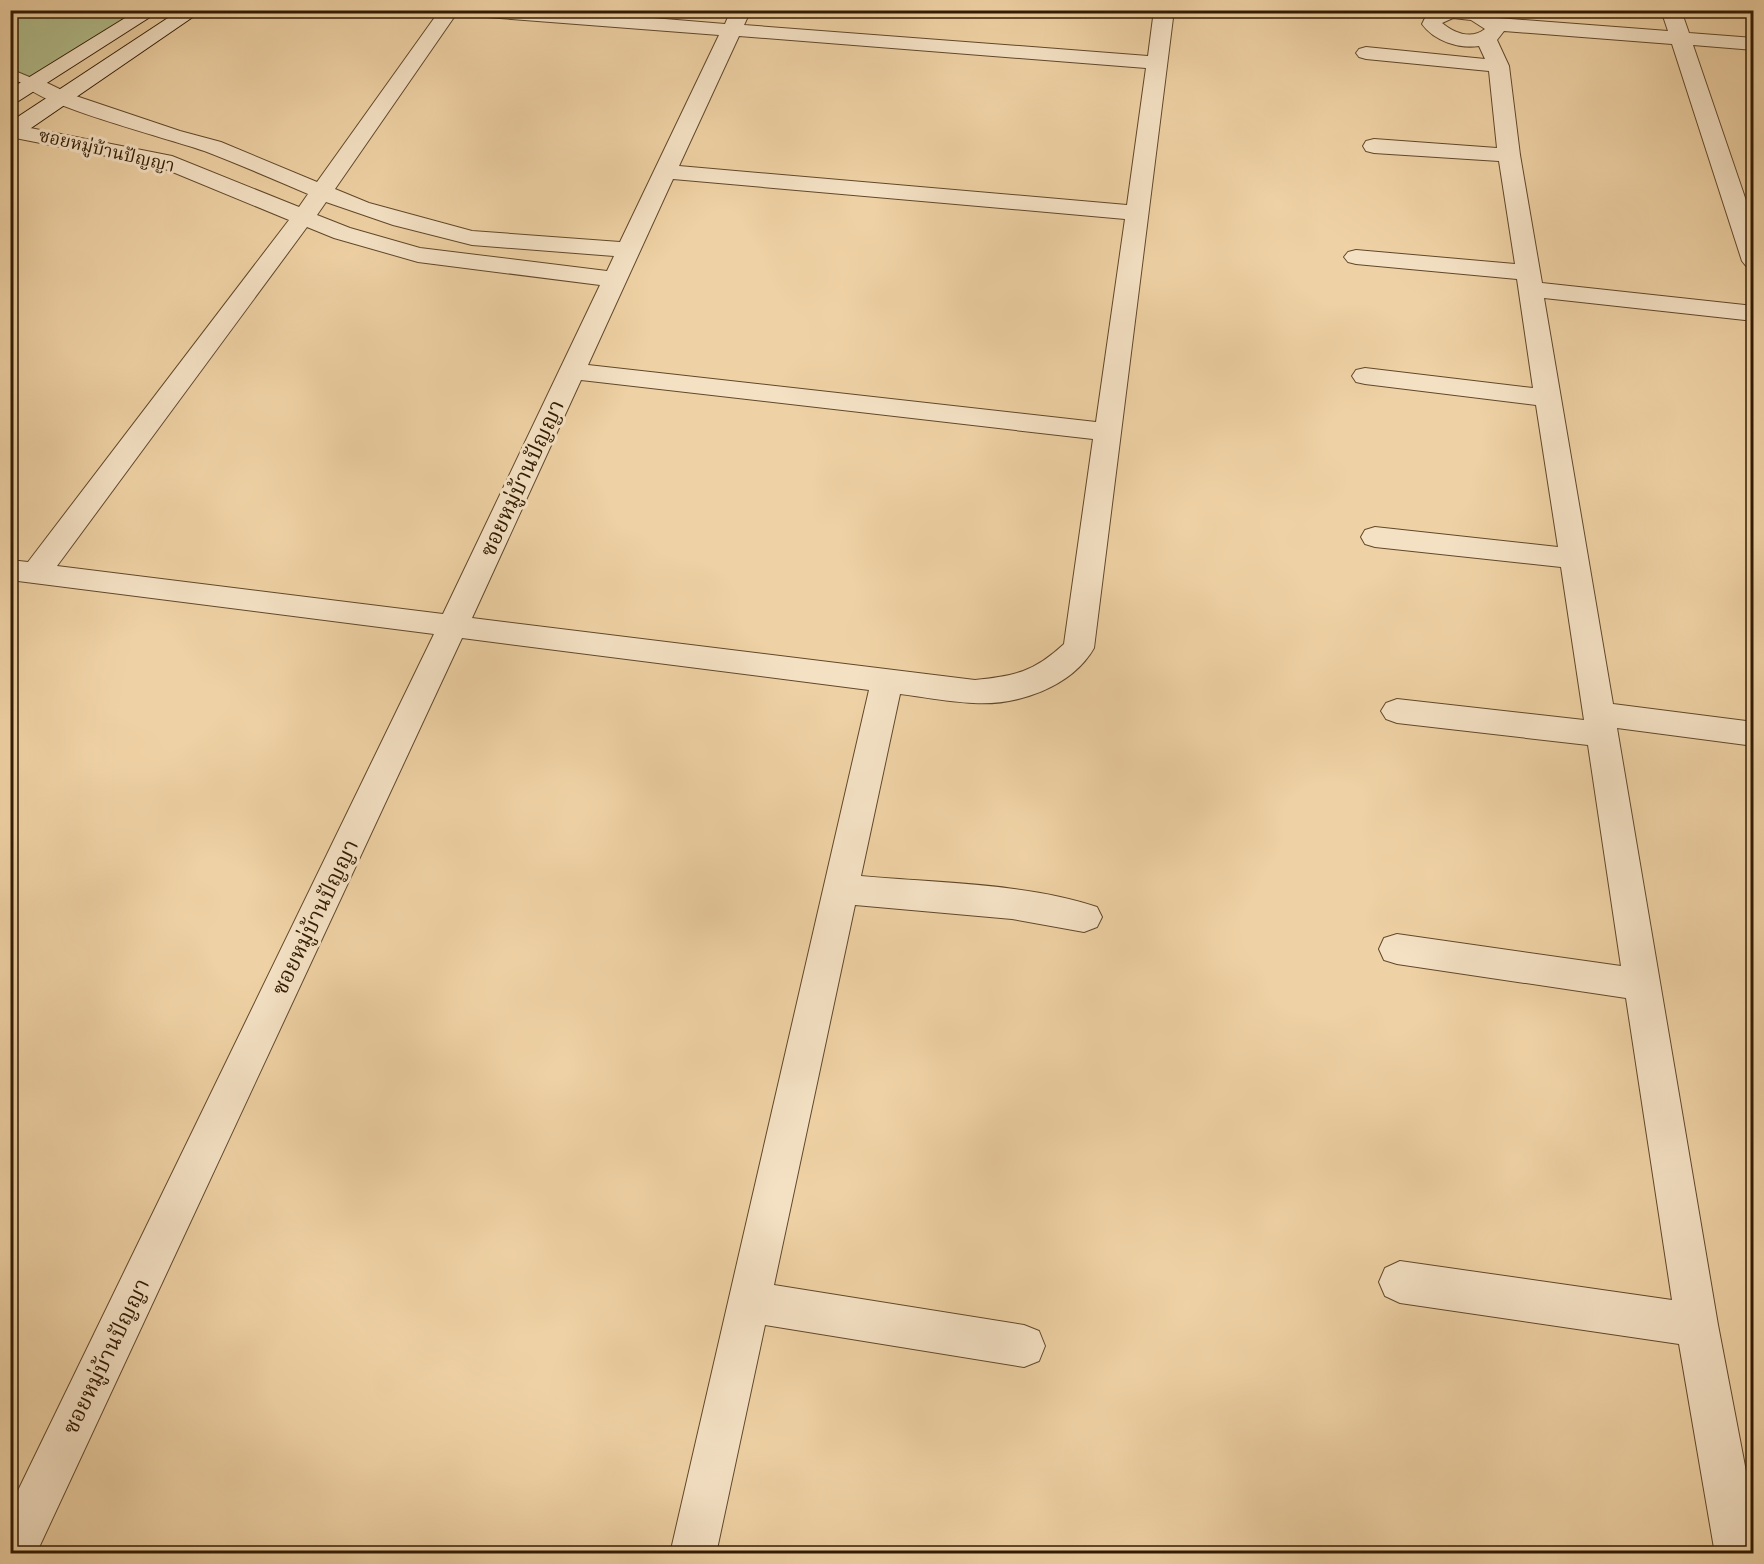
<svg xmlns="http://www.w3.org/2000/svg" width="1764" height="1564" font-family="'EB Garamond','Noto Serif Thai',serif">
  <style>
    .green { fill: #b2bd8b; stroke: #726c46; stroke-width: 1.5 }
    .lines { fill: none; stroke-linecap: round; stroke-linejoin: round }
    .service-casing { stroke: #61482a; stroke-width: 2 }
    .minor-casing { stroke: #61482a; stroke-width: 2 }
    .secondary-casing { stroke: #321b02; stroke-width: 2 }
    .service { fill: #f4e1c4; fill-rule: evenodd }
    .minor { fill: #f4e1c4; fill-rule: evenodd }
    .secondary { fill: #f4e1c4; fill-rule: evenodd }
    .labels { text-anchor: middle; dominant-baseline: central; stroke-width: 6; stroke-linejoin: round; paint-order: stroke }
    .far-street-label { font-size: 18px; fill: #321b02; stroke: #f4e1c4 }
    .street-label { font-size: 22px; fill: #321b02; stroke: #f4e1c4 }
  </style>
  <rect width="100%" height="100%" fill="#eed1a4"/>
  <filter id="stains"><feTurbulence type="fractalNoise" baseFrequency=".00333" numOctaves="4"/><feColorMatrix values="0 0 0 0 .2 0 0 0 0 .09 0 0 0 0 .02 0 0 0 .5 -.17"/></filter>
  <radialGradient id="worn" r=".72"><stop offset=".6" stop-color="#630" stop-opacity="0"/><stop offset="1" stop-color="#630" stop-opacity=".3"/></radialGradient>
  <path class="green" d="M11 11H141L11 93Z"/>
  <g class="lines">
    <defs>
      <path id="service" d="M10 69 39 81 41 84 34 88 10 78Z"/>
      <g id="minor">
        <path d="M440 10H459L335 189 369 203 472 231 620 242 719 35 474 16 465 10H556L725 24 731 10H751L744 25 1148 56 1154 10H1174L1094 648C1072 687 1017 706 973 703 949 702 924 697 900 694L861 876C935 883 1027 883 1097 907L1102 917 1097 927 1084 932 1012 919 855 905 774 1285 1024 1325 1039 1331 1045 1346 1039 1361 1024 1367 765 1325 716 1554H670L869 690 462 638 36 1554H10V1507L434 634 10 580V560L28 562 289 220 158 166 10 137V124L172 156 299 207 308 194C275 180 241 165 207 152 175 140 39 106 24 84L27 80H41L70 94 180 131 221 142 317 182ZM739 36 1146 68 1127 205 679 166ZM673 179 1125 219 1096 422 588 365ZM326 202 393 225 472 245 614 256 607 271 420 248 350 228 317 215ZM307 227 334 238 418 262 600 285 443 614 57 566ZM581 380 1093 439 1064 644C1034 672 1015 676 975 680L472 618Z"/>
        <path d="M1437 10H1484L1498 18 1668 31 1661 10H1681L1689 33 1754 38V50L1693 45 1754 224V268L1746 266 1742 261 1672 44 1504 31 1497 40 1509 66 1520 155 1542 283 1754 306V321L1544 298 1613 704 1754 722V746L1617 728 1718 1325 1754 1513V1554H1715L1679 1344 1400 1303 1385 1296 1379 1282 1385 1268 1400 1261 1672 1300 1626 998 1397 964 1384 960 1379 949 1384 938 1397 934 1621 966 1588 745 1397 723 1386 719 1381 711 1386 703 1397 699 1584 720 1561 567 1375 547 1365 544 1361 537 1365 530 1375 527 1558 547 1536 405 1365 384 1356 382 1352 376 1356 370 1365 368 1533 388 1517 279 1356 264 1348 262 1344 257 1348 252 1356 250 1515 264 1499 161 1374 153 1366 151 1363 146 1366 141 1374 139 1497 148 1489 71 1366 59 1359 57 1356 53 1359 49 1366 47 1485 59 1479 46C1459 49 1434 41 1422 24L1427 14ZM1453 18 1471 20 1485 29C1471 40 1454 33 1442 23Z"/>
      </g>
      <g id="secondary">
        <path d="M138 10H161L17 102 10 104V89Z"/>
        <path d="M180 10H203L18 137 10 138V122Z"/>
      </g>
    </defs>
    <use href="#service" class="service-casing"/>
    <use href="#minor" class="minor-casing"/>
    <use href="#secondary" class="secondary-casing"/>
    <use href="#service" class="service"/>
    <use href="#minor" class="minor"/>
    <use href="#secondary" class="secondary"/>
  </g>
  <g class="labels">
    <g class="far-street-label">
      <text transform="translate(107 150) rotate(13)">ซอยหมู่บ้านปัญญา</text>
    </g>
    <g class="street-label">
      <text transform="translate(522 478) rotate(-65)">ซอยหมู่บ้านปัญญา</text>
      <text transform="translate(315 917) rotate(-64)">ซอยหมู่บ้านปัญญา</text>
      <text transform="translate(106 1356) rotate(-64)">ซอยหมู่บ้านปัญญา</text>
    </g>
  </g>
  <rect width="1764" height="1564" fill="none" stroke="#eed1a4" stroke-width="36"/>
  <rect x="12" y="12" width="1740" height="1540" fill="none" stroke="#321b02" stroke-width="3"/>
  <rect x="18" y="18" width="1728" height="1528" fill="none" stroke="#321b02" stroke-width="1.5"/>
  <rect width="100%" height="100%" filter="url(#stains)"/>
  <rect width="100%" height="100%" fill="url(#worn)"/>
</svg>
